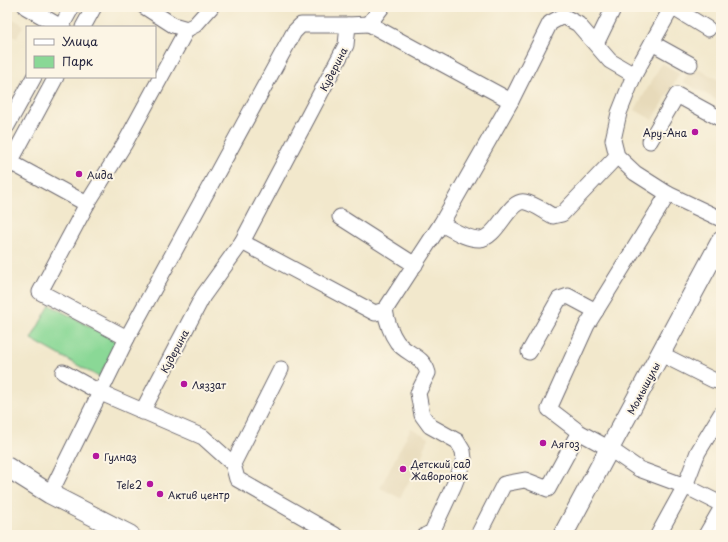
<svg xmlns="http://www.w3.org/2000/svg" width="728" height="542" font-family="'Playpen Sans',sans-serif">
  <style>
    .built { fill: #e7daba }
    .green { fill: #8ad896; stroke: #567d68 }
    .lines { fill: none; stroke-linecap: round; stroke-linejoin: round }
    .minor-casing { stroke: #6b676e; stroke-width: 17 }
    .major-casing { stroke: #6b676e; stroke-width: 21 }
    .minor { stroke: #fff; stroke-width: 15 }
    .major { stroke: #fff; stroke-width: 19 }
    .poi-dot { fill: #b5179e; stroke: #fcf5e5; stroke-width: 1.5 }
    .labels { text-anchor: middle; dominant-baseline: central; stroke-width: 4; stroke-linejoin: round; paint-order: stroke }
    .street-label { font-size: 10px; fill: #22223b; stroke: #fcf5e5 }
    .poi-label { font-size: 10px; fill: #22223b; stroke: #fcf5e5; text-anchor: start }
  </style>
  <rect width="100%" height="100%" fill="#fcf5e5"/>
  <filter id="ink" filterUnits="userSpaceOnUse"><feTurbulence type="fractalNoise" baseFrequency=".025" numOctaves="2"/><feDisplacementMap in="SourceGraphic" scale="8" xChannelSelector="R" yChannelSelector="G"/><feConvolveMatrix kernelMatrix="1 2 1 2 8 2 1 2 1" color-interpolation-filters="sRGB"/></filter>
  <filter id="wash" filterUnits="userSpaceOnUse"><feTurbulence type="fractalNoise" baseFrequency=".012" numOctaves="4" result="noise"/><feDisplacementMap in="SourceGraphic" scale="16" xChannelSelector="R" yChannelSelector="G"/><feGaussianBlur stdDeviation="0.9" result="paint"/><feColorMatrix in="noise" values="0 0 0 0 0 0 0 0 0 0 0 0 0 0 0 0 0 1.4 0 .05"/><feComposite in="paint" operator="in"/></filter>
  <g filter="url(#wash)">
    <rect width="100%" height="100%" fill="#f2e8cc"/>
    <g class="built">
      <path d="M7 16 24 25 17 37 12 35 7 43Z"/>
      <path d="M662 63 680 73 653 120 635 110Z"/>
      <path d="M692 66 721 81V93L717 100 683 82Z"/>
      <path d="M411 428 429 438 423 449 425 451 400 498 380 488Z"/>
    </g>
    <path class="green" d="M50 305 118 342 99 377 31 339Z"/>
  </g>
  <g filter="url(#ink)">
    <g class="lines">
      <defs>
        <g id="minor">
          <path d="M26 7 61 27"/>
          <path d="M145 7 173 25 187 29 195 25 211 7"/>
          <path d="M672 7 708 29"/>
          <path d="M369 24 511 101"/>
          <path d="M348 25 369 24 382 7"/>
          <path d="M61 27 72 7"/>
          <path d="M83 27 94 7"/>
          <path d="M652 43 690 64"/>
          <path d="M596 44 614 7"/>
          <path d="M634 75 672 7"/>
          <path d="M7 126 34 77"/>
          <path d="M650 141 677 95 721 119"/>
          <path d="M10 162 87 204"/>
          <path d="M7 168 56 77"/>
          <path d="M668 194 587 325 549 409 579 432 610 449 639 469 685 486 721 504"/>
          <path d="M340 217 415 265"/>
          <path d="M441 224C453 230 466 239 479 239 497 240 509 198 525 202 535 204 545 212 553 216L562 214 617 156"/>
          <path d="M242 242 375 313 385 310"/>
          <path d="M127 338 40 292 87 204 125 143 187 29"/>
          <path d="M529 352 559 299 568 296 596 311"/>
          <path d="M661 354 713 380 721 382"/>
          <path d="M63 372 101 393 203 437 233 464 237 479 335 535"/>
          <path d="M233 464 281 369"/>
          <path d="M50 494 127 338 294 32 301 25H348L346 45 242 242 203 296 142 412"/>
          <path d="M426 535 432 532 454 485 464 459 463 451 457 441 430 426 422 415 418 393 428 373C423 355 407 355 397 342 390 332 387 322 385 310L441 224 511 101 550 23 563 16 578 24 610 61 634 75 619 113 613 140 617 156 635 173 668 194 721 219"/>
          <path d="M478 535 504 484 525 480 548 489 579 432"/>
          <path d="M658 535 685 486 698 452 721 414"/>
          <path d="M706 535 721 509"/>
        </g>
        <g id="major">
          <path d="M7 467 50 494 130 535"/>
          <path d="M563 535 721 241"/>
        </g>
      </defs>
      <use href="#minor" class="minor-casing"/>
      <use href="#major" class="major-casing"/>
      <use href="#minor" class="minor"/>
      <use href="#major" class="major"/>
    </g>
  </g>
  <g class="poi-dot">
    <circle cx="695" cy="132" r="4"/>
    <circle cx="79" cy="174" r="4"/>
    <circle cx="184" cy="384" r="4"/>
    <circle cx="543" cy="443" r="4"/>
    <circle cx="96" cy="456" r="4"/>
    <circle cx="403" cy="469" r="4"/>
    <circle cx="150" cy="484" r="4"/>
    <circle cx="160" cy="494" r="4"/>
  </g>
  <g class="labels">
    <g class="street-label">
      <text transform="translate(333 69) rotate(-63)">Кудерина</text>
      <text transform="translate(174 351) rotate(-62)">Кудерина</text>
      <text transform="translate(643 388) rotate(-62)">Момышулы</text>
    </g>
    <g class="poi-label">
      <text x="687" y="132" text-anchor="end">Ару-Ана</text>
      <text x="87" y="174">Аида</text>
      <text x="192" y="384">Ляззат</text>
      <text x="551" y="443">Аягоз</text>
      <text x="104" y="456">Гулназ</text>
      <text x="411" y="463">Детский сад<tspan x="411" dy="12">Жаворонок</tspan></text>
      <text x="142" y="484" text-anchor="end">Tele2</text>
      <text x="168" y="494">Актив центр</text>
    </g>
  </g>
  <rect width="728" height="542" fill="none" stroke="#fcf5e5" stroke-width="24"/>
  <rect x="26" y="26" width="130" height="52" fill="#fcf5e5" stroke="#a5a1a1"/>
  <rect x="34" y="39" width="20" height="6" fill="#ffffff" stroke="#a5a1a1"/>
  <text x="62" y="46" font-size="12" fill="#22223b">Улица</text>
  <rect x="34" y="56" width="20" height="12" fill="#8ad896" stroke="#a5a1a1"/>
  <text x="62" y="66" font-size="12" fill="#22223b">Парк</text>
</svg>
